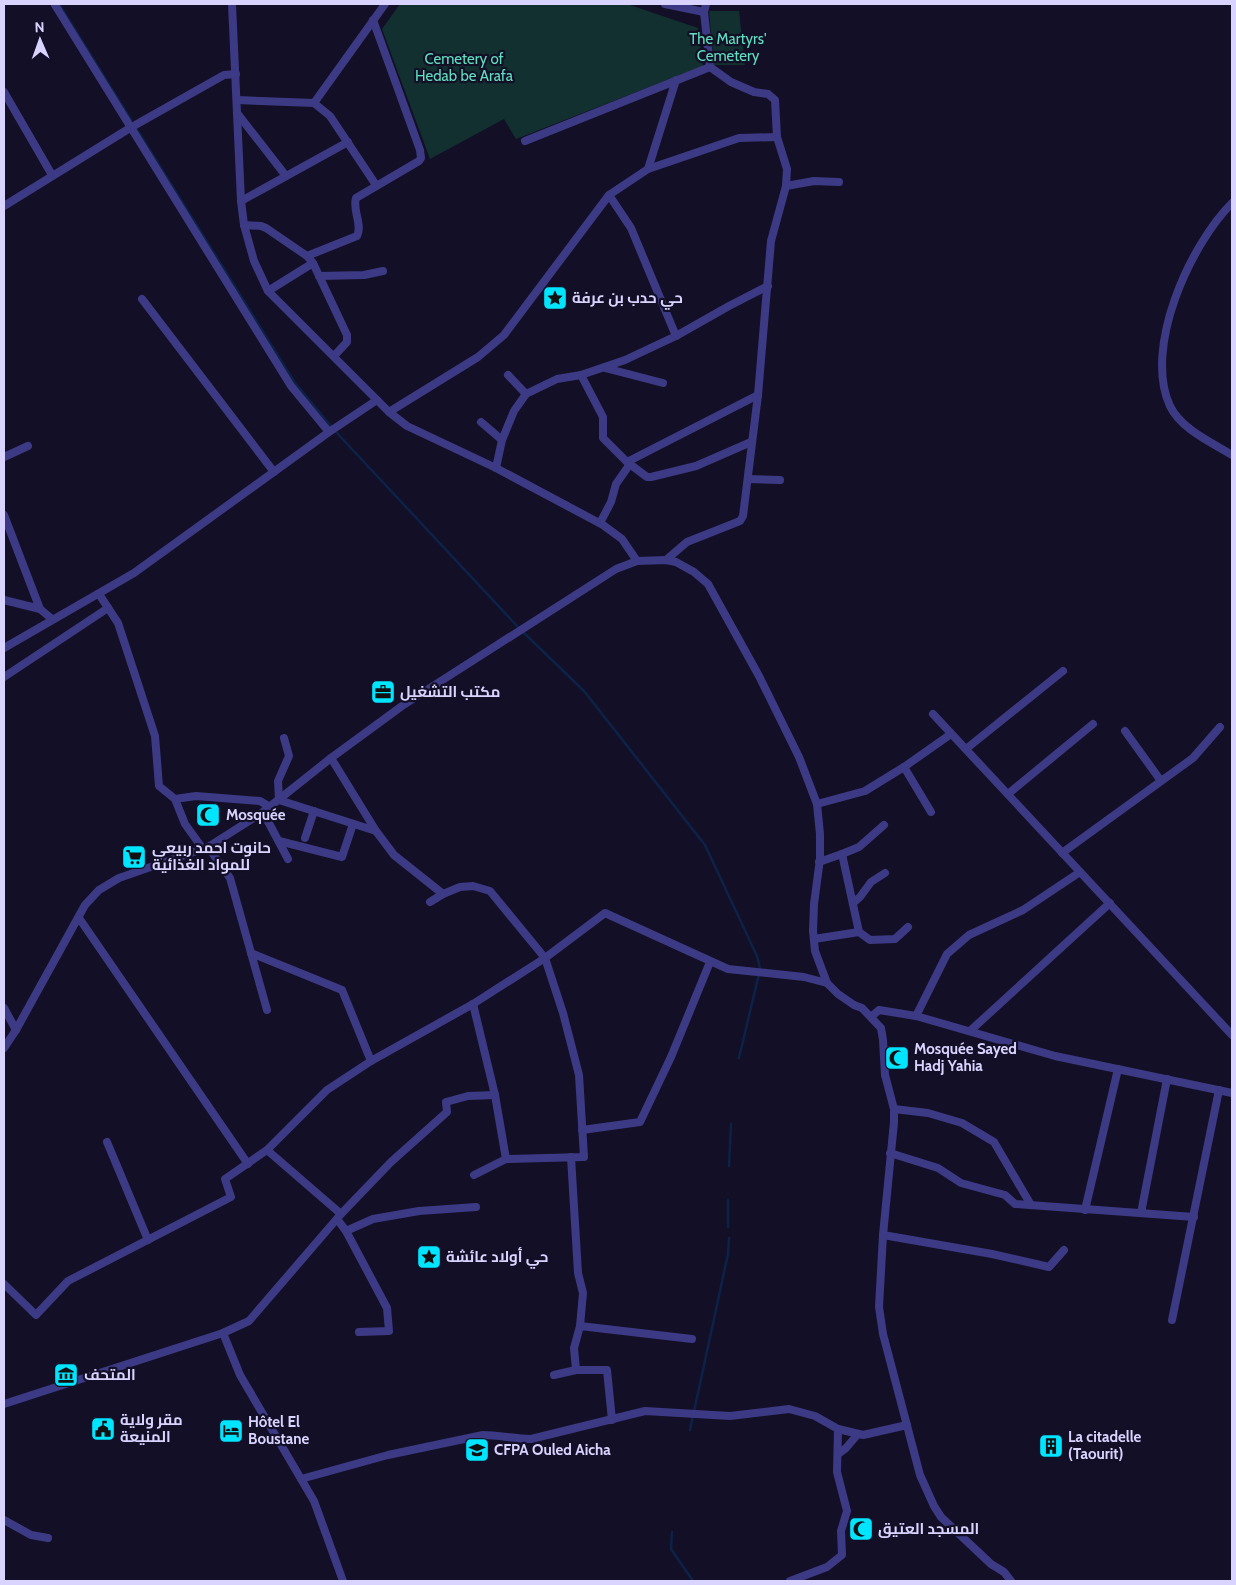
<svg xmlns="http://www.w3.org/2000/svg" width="1236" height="1585" font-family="Cabin,Cairo,sans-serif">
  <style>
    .green { fill: #12302f }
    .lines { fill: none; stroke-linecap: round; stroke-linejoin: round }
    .stream { stroke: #0c2248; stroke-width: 2.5 }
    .minor { stroke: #3d3a85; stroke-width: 8 }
    .labels { text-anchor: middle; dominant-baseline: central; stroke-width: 4.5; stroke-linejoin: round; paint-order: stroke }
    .park-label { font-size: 15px; fill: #5fe0c0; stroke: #130f26 }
    .poi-label { font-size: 15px; font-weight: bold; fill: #d9d4ff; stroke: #130f26; text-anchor: start }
  </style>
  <rect width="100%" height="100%" fill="#130f26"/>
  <g class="green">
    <path d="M400 4H627L698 28 703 66 516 139 504 119 430 159 382 29Z"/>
    <path d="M709 11H739L745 65H714Z"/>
  </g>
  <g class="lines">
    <g class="stream">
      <path d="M59 4 131 120"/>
      <path d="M136 128 295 383 331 426"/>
      <path d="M336 432 518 627"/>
      <path d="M524 633 584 691 705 845 757 956 760 968"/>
      <path d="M739 1058 759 974"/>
      <path d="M729 1166 731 1124"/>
      <path d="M728 1200V1227"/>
      <path d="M690 1430 728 1254 729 1238"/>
      <path d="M672 1532 671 1549 693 1581"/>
    </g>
    <g class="minor">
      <path d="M232 4 241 201 244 225 254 261 268 291 389 412 407 426 496 468 603 525 622 539 637 561"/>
      <path d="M665 4 704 12"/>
      <path d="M55 5 291 386 329 432"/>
      <path d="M4 92 52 175"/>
      <path d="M237 100 314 103 330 116 376 185"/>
      <path d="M314 103 385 4"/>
      <path d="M237 113 286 176"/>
      <path d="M525 141 710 67"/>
      <path d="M648 169 676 80"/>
      <path d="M786 186 814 181 839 182"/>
      <path d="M609 195 631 228 676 336"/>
      <path d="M241 201 348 142"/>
      <path d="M1232 203C1190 245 1143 348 1170 406 1181 429 1211 442 1232 455"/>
      <path d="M4 206 130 128 224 75 236 74"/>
      <path d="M244 225 261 226 266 228 307 256 313 263 347 335V342L334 356"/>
      <path d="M307 256 357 236C363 225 352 210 356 198L419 161 421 158 420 150 373 20"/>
      <path d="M319 276 364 275 383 271"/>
      <path d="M268 291 313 263"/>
      <path d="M142 299 274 472"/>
      <path d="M605 368 663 383"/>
      <path d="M508 375 526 394"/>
      <path d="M581 375 603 417V438L627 462 647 477H651L696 466 751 442"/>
      <path d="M389 412 478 357 504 335 609 195 648 169 739 138 777 137"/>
      <path d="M481 422 502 440"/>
      <path d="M4 457 28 446"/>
      <path d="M627 462 758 395"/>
      <path d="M496 468 502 440 514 411 526 394 557 379 581 375 625 360 676 336 729 306 768 286"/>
      <path d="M749 479 780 480"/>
      <path d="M4 515 40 609 52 619"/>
      <path d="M600 523 611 502 616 484 630 464"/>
      <path d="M666 560 687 542 740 521 743 516 758 395 771 241 786 186 787 169 777 137 775 100 768 94 754 92 731 82 710 67 704 12 706 4"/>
      <path d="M99 594 118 623 155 736 159 786 175 799 185 824 203 849"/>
      <path d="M4 600 40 609"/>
      <path d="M4 648 134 573 329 432 377 400"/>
      <path d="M4 677 108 608"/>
      <path d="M933 714 1232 1035"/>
      <path d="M1125 731 1161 781"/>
      <path d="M284 738 289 756 278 781 279 800 376 831 394 855 443 894"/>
      <path d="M966 749 1063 671"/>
      <path d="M331 758 376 831"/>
      <path d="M904 767 931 812"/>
      <path d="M1008 794 1093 724"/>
      <path d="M175 799 196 796 260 801 270 807"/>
      <path d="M817 804 865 791 904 767 951 734"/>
      <path d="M263 812 288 859"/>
      <path d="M305 838 314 811"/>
      <path d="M279 841 342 857 353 824"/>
      <path d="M208 847 230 878 267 1010"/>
      <path d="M1062 853 1193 758 1220 727"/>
      <path d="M842 854 859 932 870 940 895 939 908 927"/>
      <path d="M819 862 842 854 859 847 884 825"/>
      <path d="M430 902 443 894 460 887 473 886 490 891 545 958 563 1013 579 1075 584 1157 506 1159 474 1175"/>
      <path d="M853 903 860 897 871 882 885 873"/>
      <path d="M79 918 248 1164"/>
      <path d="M814 939 859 932"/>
      <path d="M251 953 342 990 371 1061"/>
      <path d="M473 1004 495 1095 506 1159"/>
      <path d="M4 1008 16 1030"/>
      <path d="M872 1016 879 1010 916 1016 1055 1056 1232 1093"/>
      <path d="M916 1016 947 954 969 935 1023 910 1080 872"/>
      <path d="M970 1031 1110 903"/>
      <path d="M4 1048 16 1030 85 905 99 890 119 878 208 847 263 812 331 758 402 706 616 569 637 561 666 560 676 562 694 572 708 584 759 676 799 757 817 804 820 834V859L814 904 813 931 815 951 827 983 838 994 854 1005 862 1008 881 1028 883 1040 885 1075 894 1109V1122L883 1235 879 1307 883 1334 920 1475 934 1506 941 1517 991 1564 1004 1572 1011 1581"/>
      <path d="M894 1109 928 1113 962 1123 994 1142 1031 1205"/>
      <path d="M582 1130 640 1122 671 1057 710 962"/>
      <path d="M107 1142 148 1240"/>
      <path d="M267 1150 341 1214"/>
      <path d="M890 1153 938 1168 961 1183 1005 1195 1015 1204 1194 1217"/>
      <path d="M571 1157 578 1273 583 1293 580 1326 574 1348 576 1370"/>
      <path d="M1085 1210 1118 1069"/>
      <path d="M1141 1213 1167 1079"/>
      <path d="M337 1219 346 1231 387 1308 389 1331 359 1332"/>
      <path d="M346 1231 373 1219 419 1211 476 1207"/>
      <path d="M883 1235 992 1254 1049 1267 1064 1250"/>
      <path d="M4 1284 36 1315 68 1281 231 1197 225 1179 267 1150 327 1090 371 1061 473 1004 545 958 605 913 728 969 804 977 827 983"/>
      <path d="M1172 1320 1219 1090"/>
      <path d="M580 1326 692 1339"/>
      <path d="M223 1333 240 1375 314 1501 343 1581"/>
      <path d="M554 1375 576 1370H607L612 1420"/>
      <path d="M4 1404 223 1333 249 1321 341 1214 391 1162 447 1112 446 1102 468 1096 495 1095"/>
      <path d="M838 1454 846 1448 858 1434"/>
      <path d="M301 1479 388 1455 483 1435C499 1435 515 1439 531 1439L645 1411 730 1416 789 1409 815 1416 838 1429 863 1435 907 1425"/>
      <path d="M4 1520 31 1535 48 1538"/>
      <path d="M790 1581 827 1567 842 1555 841 1531 847 1511 837 1472 838 1429"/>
    </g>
  </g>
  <defs>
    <symbol id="sight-square" viewBox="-11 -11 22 22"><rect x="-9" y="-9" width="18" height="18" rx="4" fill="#00e5ff" stroke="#130f26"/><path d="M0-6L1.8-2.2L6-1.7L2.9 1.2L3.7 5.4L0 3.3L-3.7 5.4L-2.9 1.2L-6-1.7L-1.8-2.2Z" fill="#111"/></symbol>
    <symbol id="office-square" viewBox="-11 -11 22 22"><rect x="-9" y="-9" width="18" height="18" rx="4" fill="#00e5ff" stroke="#130f26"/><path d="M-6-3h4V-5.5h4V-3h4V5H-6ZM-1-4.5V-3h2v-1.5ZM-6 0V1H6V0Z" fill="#111"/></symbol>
    <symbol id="mosque-square" viewBox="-11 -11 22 22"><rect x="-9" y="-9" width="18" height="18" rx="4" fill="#00e5ff" stroke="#130f26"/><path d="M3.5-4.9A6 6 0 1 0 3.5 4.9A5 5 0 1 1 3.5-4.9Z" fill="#111"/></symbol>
    <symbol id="supermarket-square" viewBox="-11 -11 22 22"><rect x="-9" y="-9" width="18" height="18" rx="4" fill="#00e5ff" stroke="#130f26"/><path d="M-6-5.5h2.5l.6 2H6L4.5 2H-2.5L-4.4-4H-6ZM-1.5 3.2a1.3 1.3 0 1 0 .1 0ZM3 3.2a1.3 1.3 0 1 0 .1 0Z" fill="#111"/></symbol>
    <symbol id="museum-square" viewBox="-11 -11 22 22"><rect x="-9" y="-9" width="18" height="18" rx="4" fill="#00e5ff" stroke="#130f26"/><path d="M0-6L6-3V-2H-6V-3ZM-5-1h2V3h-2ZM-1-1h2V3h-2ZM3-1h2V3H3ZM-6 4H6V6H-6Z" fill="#111"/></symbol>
    <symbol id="civic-square" viewBox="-11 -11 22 22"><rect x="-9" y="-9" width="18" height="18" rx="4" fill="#00e5ff" stroke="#130f26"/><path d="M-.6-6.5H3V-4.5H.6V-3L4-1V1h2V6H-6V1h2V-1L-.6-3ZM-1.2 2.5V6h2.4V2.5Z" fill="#111"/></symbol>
    <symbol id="hotel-square" viewBox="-11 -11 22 22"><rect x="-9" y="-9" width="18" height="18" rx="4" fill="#00e5ff" stroke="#130f26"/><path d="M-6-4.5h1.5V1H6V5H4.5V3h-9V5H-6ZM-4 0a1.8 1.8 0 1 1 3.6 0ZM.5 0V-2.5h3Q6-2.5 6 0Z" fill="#111"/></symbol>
    <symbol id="building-square" viewBox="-11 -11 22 22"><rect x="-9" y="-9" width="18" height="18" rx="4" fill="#00e5ff" stroke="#130f26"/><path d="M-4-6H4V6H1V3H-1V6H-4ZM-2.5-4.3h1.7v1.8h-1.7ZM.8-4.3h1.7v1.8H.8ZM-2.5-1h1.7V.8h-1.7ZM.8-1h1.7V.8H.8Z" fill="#111"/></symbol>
    <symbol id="university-square" viewBox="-11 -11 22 22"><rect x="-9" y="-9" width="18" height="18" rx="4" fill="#00e5ff" stroke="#130f26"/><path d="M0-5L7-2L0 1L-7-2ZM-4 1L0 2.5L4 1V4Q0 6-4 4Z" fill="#111"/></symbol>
  </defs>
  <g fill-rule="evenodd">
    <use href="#sight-square" x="541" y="284" width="28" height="28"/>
    <use href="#office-square" x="369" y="678" width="28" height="28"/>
    <use href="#mosque-square" x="194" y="801" width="28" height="28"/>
    <use href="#supermarket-square" x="120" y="843" width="28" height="28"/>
    <use href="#mosque-square" x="883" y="1044" width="28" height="28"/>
    <use href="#sight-square" x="415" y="1243" width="28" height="28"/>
    <use href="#museum-square" x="52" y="1361" width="28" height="28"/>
    <use href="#civic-square" x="89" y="1415" width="28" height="28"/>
    <use href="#hotel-square" x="217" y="1417" width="28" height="28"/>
    <use href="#building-square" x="1037" y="1432" width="28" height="28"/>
    <use href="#university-square" x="463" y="1436" width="28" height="28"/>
    <use href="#mosque-square" x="847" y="1515" width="28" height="28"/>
  </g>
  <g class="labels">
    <g class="park-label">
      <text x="728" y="39">The Martyrs'<tspan x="728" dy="17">Cemetery</tspan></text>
      <text x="464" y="59">Cemetery of<tspan x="464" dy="17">Hedab be Arafa</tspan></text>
    </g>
    <g class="poi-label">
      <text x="572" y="298">حي حدب بن عرفة</text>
      <text x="400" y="692">مكتب التشغيل</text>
      <text x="226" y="815">Mosquée</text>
      <text x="152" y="848">حانوت احمد ربيعي<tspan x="152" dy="17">للمواد الغذائية</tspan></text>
      <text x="914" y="1049">Mosquée Sayed<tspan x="914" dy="17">Hadj Yahia</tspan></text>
      <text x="446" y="1257">حي أولاد عائشة</text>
      <text x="84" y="1375">المتحف</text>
      <text x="120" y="1420">مقر ولاية<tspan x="120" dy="17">المنيعة</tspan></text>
      <text x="248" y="1422">Hôtel El<tspan x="248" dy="17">Boustane</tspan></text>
      <text x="1068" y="1437">La citadelle<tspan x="1068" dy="17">(Taourit)</tspan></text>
      <text x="494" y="1450">CFPA Ouled Aicha</text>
      <text x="878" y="1529">المسجد العتيق</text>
    </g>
  </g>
  <rect width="1236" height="1585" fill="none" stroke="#d9d4ff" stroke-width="10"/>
  <g transform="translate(40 40) rotate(358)" stroke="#130f26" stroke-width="4" paint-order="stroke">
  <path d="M0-4L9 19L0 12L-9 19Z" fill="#d9d4ff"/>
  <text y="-8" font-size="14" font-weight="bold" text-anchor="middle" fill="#d9d4ff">N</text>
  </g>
</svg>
